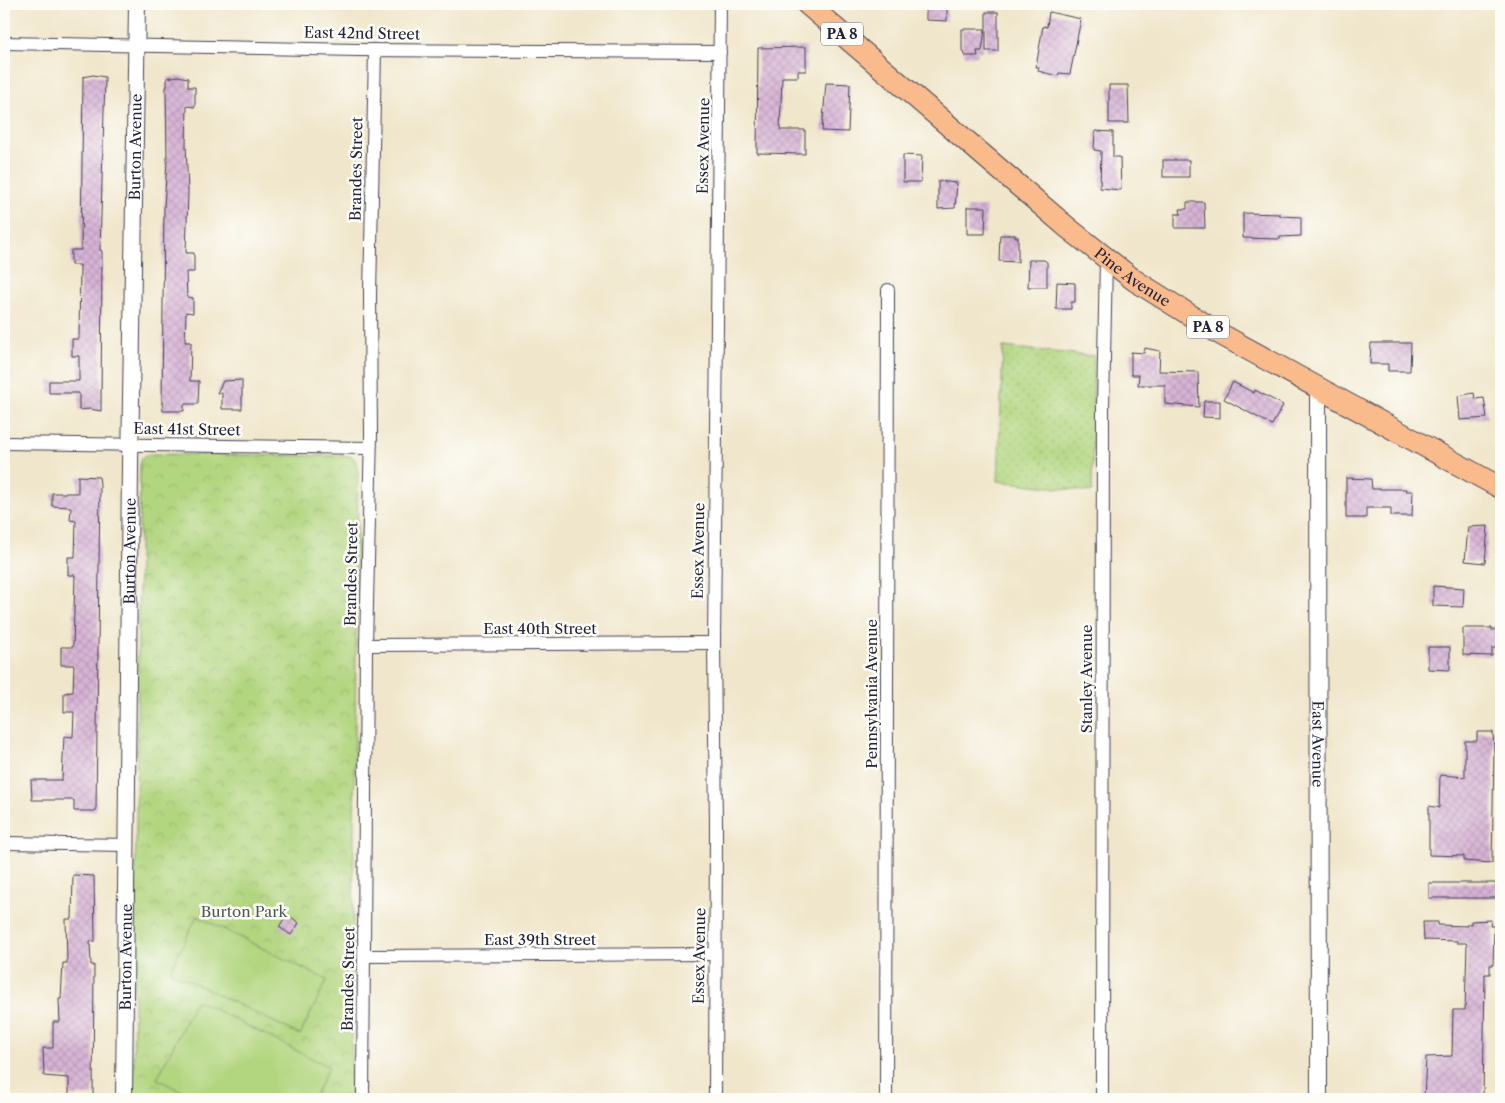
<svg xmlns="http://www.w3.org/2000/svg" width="1505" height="1103" font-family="'Libre Caslon Text',serif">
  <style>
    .grass { fill: url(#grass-dots); stroke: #6a7c5e }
    .park { fill: url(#park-crowns); stroke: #6a7c5e }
    .pitch { fill: #b2d680; stroke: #6a7c5e }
    .building { fill: url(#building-cross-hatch) }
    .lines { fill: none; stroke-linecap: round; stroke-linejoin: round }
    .minor-casing { stroke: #413f51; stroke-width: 14 }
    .tertiary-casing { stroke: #413f51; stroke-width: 18 }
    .primary-casing { stroke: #413f51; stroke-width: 23 }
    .minor { stroke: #fff; stroke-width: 12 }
    .tertiary { stroke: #fff; stroke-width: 16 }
    .primary { stroke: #fabb8c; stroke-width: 21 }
    .labels { text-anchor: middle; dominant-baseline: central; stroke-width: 5; stroke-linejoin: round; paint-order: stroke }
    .shield { fill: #fdfcf7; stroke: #646373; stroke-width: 1 }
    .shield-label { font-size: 14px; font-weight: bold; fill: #22223b }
    .street-label { font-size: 15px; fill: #22223b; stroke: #fdfcf7 }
    .park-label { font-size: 15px; fill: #4d5850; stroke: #fdfcf7 }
  </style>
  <defs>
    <pattern id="grass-dots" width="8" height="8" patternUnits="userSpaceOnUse" patternTransform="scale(1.25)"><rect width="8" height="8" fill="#b2d680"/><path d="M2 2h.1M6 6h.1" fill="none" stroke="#99b770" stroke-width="1.8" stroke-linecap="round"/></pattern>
    <pattern id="park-crowns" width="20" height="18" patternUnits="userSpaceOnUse" patternTransform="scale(1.25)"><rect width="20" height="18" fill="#b2d680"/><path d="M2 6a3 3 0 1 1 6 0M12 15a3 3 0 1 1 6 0" fill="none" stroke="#99b770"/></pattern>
    <pattern id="building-cross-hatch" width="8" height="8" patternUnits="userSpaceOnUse" patternTransform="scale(1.25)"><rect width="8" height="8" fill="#d7b4d5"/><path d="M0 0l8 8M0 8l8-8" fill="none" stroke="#b89ab8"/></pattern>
  </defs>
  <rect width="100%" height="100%" fill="#fdfcf7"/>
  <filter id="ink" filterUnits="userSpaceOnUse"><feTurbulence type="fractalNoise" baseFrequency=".02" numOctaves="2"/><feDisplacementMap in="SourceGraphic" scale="10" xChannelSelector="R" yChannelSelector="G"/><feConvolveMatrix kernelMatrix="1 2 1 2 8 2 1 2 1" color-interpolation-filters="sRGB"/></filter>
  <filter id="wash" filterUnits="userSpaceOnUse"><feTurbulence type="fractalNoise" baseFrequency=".0096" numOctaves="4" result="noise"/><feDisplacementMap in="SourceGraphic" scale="20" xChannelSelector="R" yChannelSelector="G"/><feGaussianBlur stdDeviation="1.12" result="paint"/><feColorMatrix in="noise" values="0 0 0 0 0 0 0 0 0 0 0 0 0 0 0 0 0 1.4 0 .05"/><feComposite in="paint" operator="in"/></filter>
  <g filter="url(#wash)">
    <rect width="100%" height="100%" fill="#f0e6cb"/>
    <path class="grass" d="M1003 347 1094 356 1092 492 998 481Z"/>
    <path class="park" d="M148 454 348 456 353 457 358 465 351 1099H133L140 462 142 458Z"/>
    <g class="pitch">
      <path d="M197 916 327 980 300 1035 170 971Z"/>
      <path d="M196 1000 329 1067 313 1099H197L157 1079Z"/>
    </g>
    <g id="blocks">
      <g class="building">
        <path d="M926 4H947V21L926 20Z"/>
        <rect x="986" y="12" width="12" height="39"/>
        <path d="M1049 12 1081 19 1070 74 1059 73 1058 76 1038 71 1039 67H1036L1043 26 1047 27Z"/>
        <path d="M962 29H985L982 51H977L978 56H965L964 51H962Z"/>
        <path d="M806 47V71H798V77H782L780 130H805V154L757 153 758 48Z"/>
        <path d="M93 75 105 77 100 250 102 251 101 411 90 409 79 410V393H49V381H79V356H72V339H79L80 265H71V250H81L83 77Z"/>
        <path d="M178 76 188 78V87H195V107L187 106 186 144 188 193 186 253H194V272H186L187 297 193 298V313L186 312 185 342H191L190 381H199L198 404H184V411H163L162 403 164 207 167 161 166 87H167V78Z"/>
        <path d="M826 83 850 84 848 132 822 131Z"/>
        <path d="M1109 85H1128L1129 123H1109Z"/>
        <path d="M1095 131 1113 132V157H1120L1121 190 1100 188 1101 151 1094 150Z"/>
        <path d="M903 155 922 156 921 182H903Z"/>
        <rect x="1163" y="160" width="26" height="17"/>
        <path d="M938 181 957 183 955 208 938 209Z"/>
        <path d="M1187 202H1204L1205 228H1175V214H1181L1180 209H1187Z"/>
        <path d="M967 207H986L985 234H967Z"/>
        <path d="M1243 213 1280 214V216L1301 217V236L1280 237V239L1243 238Z"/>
        <path d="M1000 235H1015V237H1018V262L999 261Z"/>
        <path d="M1029 260H1044L1047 262V287H1028Z"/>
        <path d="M1057 282 1075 283V302H1071V309H1056Z"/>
        <path d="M1371 343H1411L1410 371H1388V364H1370Z"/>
        <path d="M1145 348 1160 351 1159 371 1198 372 1199 407 1165 404V385H1138L1139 375H1131V352L1144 353Z"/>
        <path d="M242 380V409H222V393H217L223 381Z"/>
        <path d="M1233 382 1254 393 1255 390 1283 405 1272 425 1224 399Z"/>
        <path d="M1474 393 1475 399 1484 398 1487 418 1460 420 1458 396Z"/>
        <path d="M1204 401H1220V418L1203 417Z"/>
        <path d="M78 476 99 477 100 484 96 811H74V800H32L31 780H62L64 736 73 737 74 712H64V693L73 692 74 665H61V647H73L75 575H68V557H75L76 521 70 520 71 507 52 506V493H78Z"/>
        <path d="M1346 478 1371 479 1372 489H1406V491H1413L1412 516H1391V508H1366V518H1346Z"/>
        <path d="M1488 526 1485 563 1465 561 1468 527Z"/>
        <path d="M1433 586 1464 588 1463 607 1433 606Z"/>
        <path d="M1463 628H1492V630H1498V648H1492V656L1463 655Z"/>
        <path d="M1428 647H1450V670L1428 669Z"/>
        <path d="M1477 732H1493L1494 753 1492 863 1464 861V856L1429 855V806L1439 808 1440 775 1465 777V741H1477Z"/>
        <path d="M73 875 94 876 95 941H90L91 965H94L93 1096H69V1078L44 1076 43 1048H53V1022H60L59 999H61L63 963H67L66 919H72Z"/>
        <rect x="1429" y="883" width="67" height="15"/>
        <path d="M287 914 299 923 291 935 279 927Z"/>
        <path d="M1491 920 1490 926H1494L1493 965H1490V974H1485L1483 1099H1424L1426 1057 1452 1056 1453 1010H1465L1467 945 1466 943H1457V941L1424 940 1423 922H1438V925L1467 926V924H1471V921Z"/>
      </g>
    </g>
  </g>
  <g filter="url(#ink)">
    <use href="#blocks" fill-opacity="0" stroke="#413f51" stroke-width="1"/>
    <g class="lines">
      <defs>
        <g id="minor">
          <path d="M4 43 357 50 720 52"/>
          <path d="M4 443 370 448"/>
          <path d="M366 645 714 643"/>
          <path d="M4 843 127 845"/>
          <path d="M365 956 715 954"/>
          <path d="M363 1099 366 645 371 434 370 295 375 50"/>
          <path d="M715 1099 716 825 714 643 720 4"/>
          <path d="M886 1099 888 290"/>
          <path d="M1102 1099 1103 408 1106 259"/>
        </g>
        <g id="tertiary">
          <path id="s1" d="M1318 388 1319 1099"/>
          <path id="s2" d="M124 1099 130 466 137 4"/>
        </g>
        <g id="primary">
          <path id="s3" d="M807 4 1068 228 1134 280 1222 335 1501 488"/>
        </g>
      </defs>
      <use href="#minor" class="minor-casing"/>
      <use href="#tertiary" class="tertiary-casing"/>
      <use href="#primary" class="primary-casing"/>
      <use href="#minor" class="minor"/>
      <use href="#tertiary" class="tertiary"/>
      <use href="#primary" class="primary"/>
    </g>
  </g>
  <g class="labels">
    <g class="shield">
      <rect x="821" y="22.5" width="42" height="23" rx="4"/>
      <rect x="1187" y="315.5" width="42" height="23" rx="4"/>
    </g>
    <g class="shield-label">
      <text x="842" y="34">PA 8</text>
      <text x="1208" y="327">PA 8</text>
    </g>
    <g class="street-label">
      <text transform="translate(362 33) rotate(1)">East 42nd Street</text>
      <text transform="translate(703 146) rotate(-89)">Essex Avenue</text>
      <text stroke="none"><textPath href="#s2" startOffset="952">Burton Avenue</textPath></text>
      <text transform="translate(356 169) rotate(-89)">Brandes Street</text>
      <text stroke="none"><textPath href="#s3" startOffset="425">Pine Avenue</textPath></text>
      <text transform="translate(187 429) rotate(1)">East 41st Street</text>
      <text stroke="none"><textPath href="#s2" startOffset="548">Burton Avenue</textPath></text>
      <text transform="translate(698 551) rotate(-89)">Essex Avenue</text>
      <text transform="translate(351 574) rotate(-89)">Brandes Street</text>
      <text x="540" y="628">East 40th Street</text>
      <text transform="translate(1086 679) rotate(-90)">Stanley Avenue</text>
      <text transform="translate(871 694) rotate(-90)">Pennsylvania Avenue</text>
      <text stroke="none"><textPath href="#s1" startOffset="356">East Avenue</textPath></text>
      <text x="540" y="939">East 39th Street</text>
      <text stroke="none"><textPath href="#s2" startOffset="142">Burton Avenue</textPath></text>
      <text transform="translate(699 956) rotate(-89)">Essex Avenue</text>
      <text transform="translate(348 979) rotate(-89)">Brandes Street</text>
    </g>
    <g class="park-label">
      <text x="244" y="911">Burton Park</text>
    </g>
  </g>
  <rect width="1505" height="1103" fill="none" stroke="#fdfcf7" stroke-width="20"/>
</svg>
